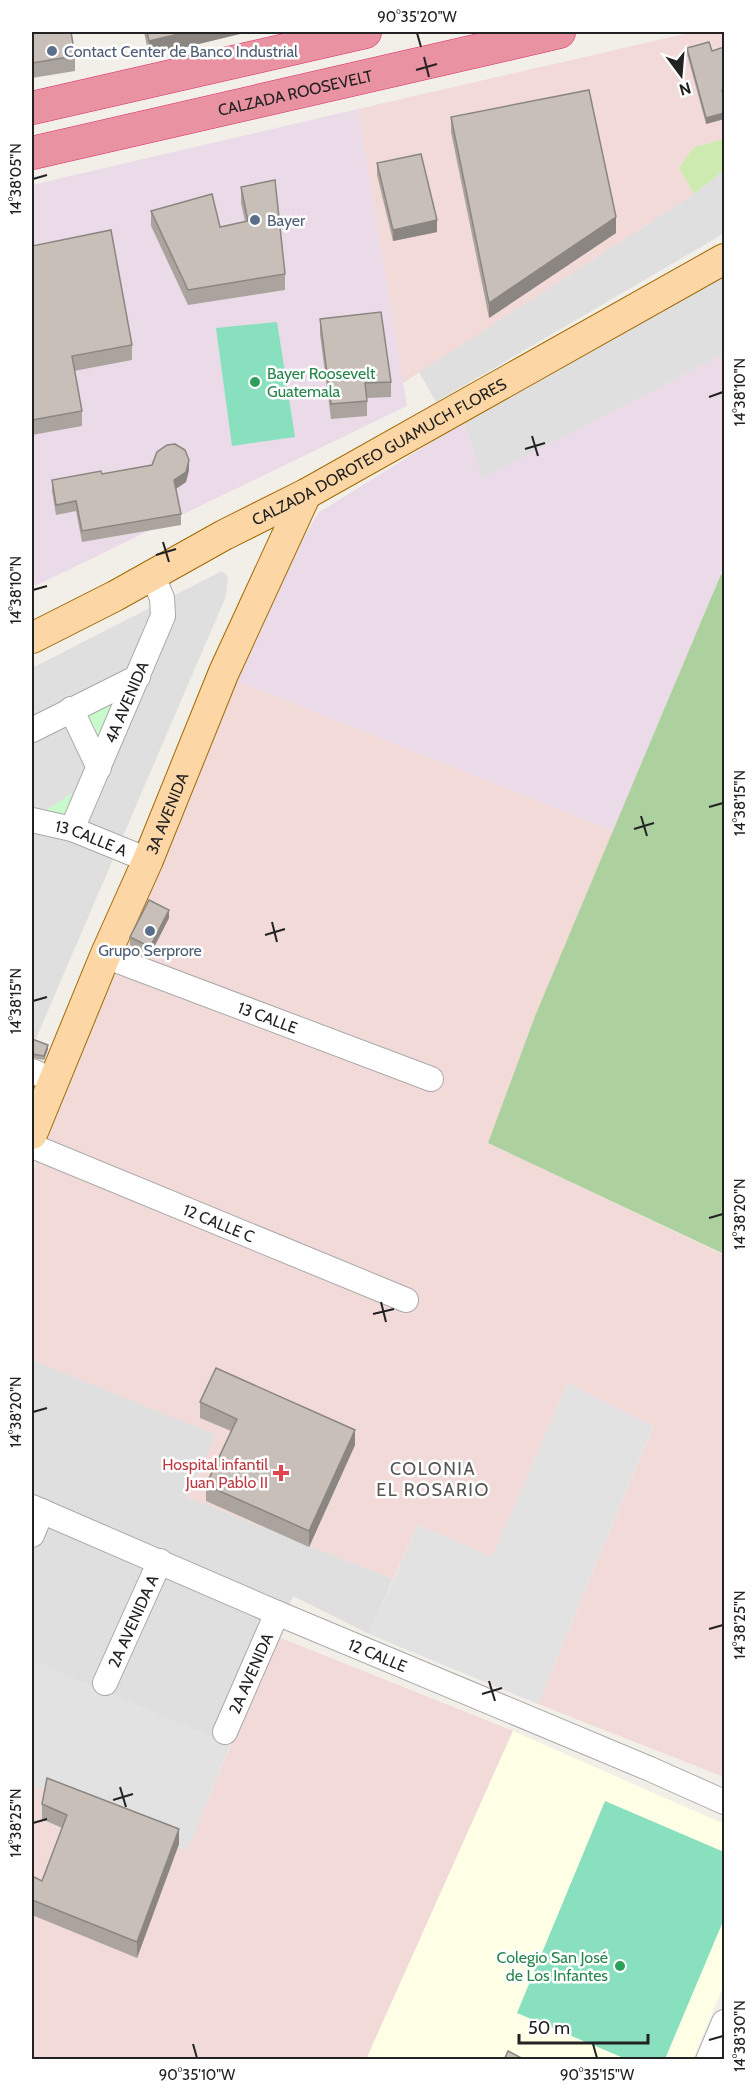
<svg xmlns="http://www.w3.org/2000/svg" width="756" height="2091" font-family="Cabin,sans-serif">
  <style>
    .residential { fill: #e0dfdf }
    .commercial { fill: #f2dad9 }
    .industrial { fill: #ebdbe8 }
    .education { fill: #ffffe5 }
    .grass { fill: #cdebb0 }
    .forest { fill: #add19e }
    .park { fill: #c8facc }
    .pitch { fill: #88e0be }
    .parking { fill: #e2e2e2 }
    .lines { fill: none; stroke-linecap: round; stroke-linejoin: round }
    .minor-casing { stroke: #a9a9a9; stroke-width: 26 }
    .major-casing { stroke: #a06b00; stroke-width: 32 }
    .highway-casing { stroke: #dc2a67; stroke-width: 34 }
    .minor { stroke: #fff; stroke-width: 24 }
    .major { stroke: #fcd6a4; stroke-width: 30 }
    .highway { stroke: #e892a2; stroke-width: 33 }
    .wall { fill: #aba49e }
    .shaded-wall { fill: #8b8681 }
    .building { fill: #c7bfb8; stroke: #8b8681; stroke-width: 1.5 }
    .ticks { fill: none; stroke: #222; stroke-width: 2 }
    .service-dot { fill: #5c6f8a; stroke: #fff; stroke-width: 2 }
    .leisure-dot { fill: #2e9e5b; stroke: #fff; stroke-width: 2 }
    .health-dot { fill: #e0444e; stroke: #fff; stroke-width: 2 }
    .labels { text-anchor: middle; dominant-baseline: central; stroke-width: 5; stroke-linejoin: round; paint-order: stroke }
    .service-label { font-size: 16px; fill: #4e5e75; stroke: #fff; text-anchor: start }
    .street-label { font-size: 16px; fill: #222; stroke: #fff }
    .leisure-label { font-size: 16px; fill: #27864d; stroke: #fff; text-anchor: start }
    .health-label { font-size: 16px; fill: #be3a42; stroke: #fff; text-anchor: end }
    .neighbourhood-label { font-size: 18px; letter-spacing: 1.5px; fill: #555; stroke: #fff }
    .neatline { fill: none; stroke: #222; stroke-width: 2 }
    .ticks-label { font-size: 15px; text-anchor: middle; fill: #222 }
  </style>
  <rect width="100%" height="100%" fill="#f2efe9"/>
  <g class="residential">
    <path d="M724 170V232L718 237 436 402 419 372 694 194Z"/>
    <path d="M724 270V354L482 479 464 422Z"/>
    <path d="M222 571 228 577 226 596 32 1048V668Z"/>
    <path d="M32 1360 217 1435 187 1497 393 1579 369 1634 293 1596 230 1745 32 1661Z"/>
  </g>
  <g class="commercial">
    <path d="M693 32H724V139L694 147 679 168 694 194 403 383 358 109Z"/>
    <path d="M223 675 613 831 535 1016 488 1143 724 1255V1777L538 1704 653 1427 568 1383 492 1557 418 1525 393 1579 187 1497 216 1435 32 1360V1174L148 860Z"/>
    <path d="M276 1636 513 1731 366 2059H32V1785L187 1850Z"/>
  </g>
  <g class="industrial">
    <path d="M358 109 407 406 35 586 32 568V185Z"/>
    <path d="M724 354V566L613 831 223 675 318 513 464 422 482 478Z"/>
  </g>
  <path class="education" d="M513 1731 724 1824V1985L693 2059 366 2060Z"/>
  <path class="grass" d="M724 139V170L694 194 679 168 694 147Z"/>
  <path class="forest" d="M721 574 724 576V1254L488 1143 535 1016Z"/>
  <g class="park">
    <path d="M122 695 96 745 82 715Z"/>
    <path d="M72 793 64 818 45 811Z"/>
  </g>
  <g class="pitch">
    <path d="M277 322 295 437 232 446 216 328Z"/>
    <path d="M605 1801 724 1852V1919L665 2059H626L517 2013Z"/>
  </g>
  <g class="parking">
    <path d="M568 1383 653 1426 538 1704 369 1634 418 1525 492 1557Z"/>
    <path d="M32 1661 230 1745 187 1851 32 1785Z"/>
  </g>
  <g class="lines">
    <defs>
      <g id="minor">
        <path d="M71 709 99 768"/>
        <path d="M32 730 138 677"/>
        <path id="s1" d="M32 820 72 829 148 860"/>
        <path id="s2" d="M72 829 163 616 162 598 152 574"/>
        <path id="s3" d="M105 956 431 1079"/>
        <path d="M32 1071 53 1080"/>
        <path id="s4" d="M32 1146 406 1300"/>
        <path id="s5" d="M32 1507 277 1613 650 1769 724 1802"/>
        <path d="M32 1535 42 1511"/>
        <path id="s6" d="M105 1683 160 1561"/>
        <path id="s7" d="M225 1732 277 1613"/>
        <path d="M708 2060 724 2022"/>
      </g>
      <g id="major">
        <path id="s8" d="M32 638 115 596 224 535 306 494 724 259"/>
        <path id="s9" d="M32 1134 105 956 148 860 224 672 306 494"/>
      </g>
      <g id="highway">
        <path d="M32 108 365 32"/>
        <path id="s10" d="M32 153 559 32"/>
      </g>
    </defs>
    <use href="#minor" class="minor-casing"/>
    <use href="#major" class="major-casing"/>
    <use href="#highway" class="highway-casing"/>
    <use href="#minor" class="minor"/>
    <use href="#major" class="major"/>
    <use href="#highway" class="highway"/>
  </g>
  <g class="wall">
    <path d="M32 32 75 56V71L32 78Z"/>
    <path d="M144 32H248L149 56Z"/>
    <path d="M724 47V119L706 124 687 54V48L712 51Z"/>
    <path d="M451 117 616 233 489 318 451 132Z"/>
    <path d="M377 163 437 232 393 241 377 175Z"/>
    <path d="M241 187 285 274V290L188 305 151 226V211L220 227 245 221 241 203Z"/>
    <path d="M32 246 132 345V360L74 371 82 411V426L32 435Z"/>
    <path d="M320 319 391 382V397L367 398V416L331 419 320 334Z"/>
    <path d="M189 470 186 482 176 489 181 514V525L82 542 76 511 56 515 52 491V480Z"/>
    <path d="M169 918 150 955 130 945V937Z"/>
    <path d="M32 1041 48 1049 44 1060 32 1058Z"/>
    <path d="M200 1402 355 1445 309 1547 206 1501V1485L231 1431 200 1418Z"/>
    <path d="M42 1804 179 1844 137 1958 32 1915V1876L42 1881 62 1828 42 1819Z"/>
  </g>
  <g class="shaded-wall">
    <path d="M187 32H248L149 56V41Z"/>
    <path d="M724 113V119L706 124V118Z"/>
    <path d="M616 217V233L489 318V303Z"/>
    <path d="M437 220V232L393 241V230Z"/>
    <path d="M189 460V470L186 482 174 490V480Z"/>
    <path d="M169 910V918L150 955V947Z"/>
    <path d="M48 1045V1049L44 1060V1056Z"/>
    <path d="M355 1430V1445L309 1547V1531Z"/>
    <path d="M179 1829V1844L137 1958V1942Z"/>
  </g>
  <g class="building">
    <path d="M32 32H71L75 56 32 63Z"/>
    <path d="M147 32H187L149 41Z"/>
    <path d="M709 42 712 51 724 47V90H722L724 99V113L706 118 687 48Z"/>
    <path d="M589 90 616 217 489 303 451 117Z"/>
    <path d="M421 154 437 220 393 230 377 163Z"/>
    <path d="M275 180 285 274 188 290 151 211 212 194 220 227 248 221 241 187Z"/>
    <path d="M111 230 132 345 72 356 82 411 32 420V246Z"/>
    <path d="M381 312 391 382 365 383 367 401 331 404 320 319Z"/>
    <path d="M175 444 185 450 189 460 186 472 174 480 181 514 82 531 76 501 56 505 52 480 101 471 102 474 152 465 157 452 167 445Z"/>
    <path d="M149 900 169 910 150 947 130 937Z"/>
    <path d="M32 1039 48 1045 44 1056 32 1054Z"/>
    <path d="M216 1368 355 1430 309 1531 206 1485 237 1419 200 1402Z"/>
    <path d="M47 1778 179 1829 137 1942 32 1900V1876L42 1881 67 1815 42 1804Z"/>
    <path d="M508 2051 525 2060H504Z"/>
  </g>
  <path class="ticks" d="M417 33 421 47M424 57 429 77M416 70 437 64M33 179 47 175M709 397 723 392M532 436 538 456M525 449 545 443M163 542 169 562M156 555 176 549M33 590 47 586M709 807 723 803M641 816 647 836M634 829 654 823M272 922 277 942M265 935 285 929M33 1001 47 997M709 1218 723 1214M381 1302 386 1322M373 1314 394 1309M33 1412 47 1408M709 1629 723 1625M489 1681 495 1701M482 1694 502 1688M120 1787 126 1807M113 1800 133 1794M33 1823 47 1819M709 2040 723 2036M193 2044 197 2058M593 2044 597 2058"/>
  <g class="service-dot">
    <circle cx="52" cy="51" r="6"/>
    <circle cx="255" cy="220" r="6"/>
    <circle cx="150" cy="931" r="6"/>
  </g>
  <g class="leisure-dot">
    <circle cx="255" cy="382" r="6"/>
    <circle cx="620" cy="1966" r="6"/>
  </g>
  <path class="health-dot" d="M278 1464h6v6h6v6h-6v6h-6v-6h-6v-6h6z"/>
  <g class="labels">
    <g class="service-label">
      <text x="64" y="51">Contact Center de Banco Industrial</text>
      <text x="267" y="220">Bayer</text>
      <text x="150" y="950" text-anchor="middle">Grupo Serprore</text>
    </g>
    <g class="street-label">
      <text stroke="none"><textPath href="#s10" startOffset="270">CALZADA ROOSEVELT</textPath></text>
      <text stroke="none"><textPath href="#s8" startOffset="394">CALZADA DOROTEO GUAMUCH FLORES</textPath></text>
      <text stroke="none"><textPath href="#s2" startOffset="138">4A AVENIDA</textPath></text>
      <text stroke="none"><textPath href="#s9" startOffset="348">3A AVENIDA</textPath></text>
      <text stroke="none"><textPath href="#s1" startOffset="62">13 CALLE A</textPath></text>
      <text stroke="none"><textPath href="#s3" startOffset="174">13 CALLE</textPath></text>
      <text stroke="none"><textPath href="#s4" startOffset="202">12 CALLE C</textPath></text>
      <text stroke="none"><textPath href="#s6" startOffset="68">2A AVENIDA A</textPath></text>
      <text stroke="none"><textPath href="#s5" startOffset="376">12 CALLE</textPath></text>
      <text stroke="none"><textPath href="#s7" startOffset="64">2A AVENIDA</textPath></text>
    </g>
    <g class="leisure-label">
      <text x="267" y="373">Bayer Roosevelt<tspan x="267" dy="18">Guatemala</tspan></text>
      <text x="608" y="1957" text-anchor="end">Colegio San José<tspan x="608" dy="18">de Los Infantes</tspan></text>
    </g>
    <g class="health-label">
      <text x="268" y="1464">Hospital infantil<tspan x="268" dy="18">Juan Pablo II</tspan></text>
    </g>
    <g class="neighbourhood-label">
      <text x="433" y="1469">COLONIA<tspan x="433" dy="21">EL ROSARIO</tspan></text>
    </g>
  </g>
  <rect width="756" height="2091" fill="none" stroke="#ffffff" stroke-width="66"/>
  <g transform="translate(681 75) rotate(164)" stroke="#ffffff" stroke-width="4.5" paint-order="stroke">
  <path d="M0-4.5L10 22L0 15L-10 22Z" fill="#222222"/>
  <text y="-9" font-size="16" font-weight="bold" text-anchor="middle" fill="#222222">N</text>
  </g>
  <path d="M519 2034v9h129v-9" fill="none" stroke="#222222" stroke-width="3"/>
  <text x="528" y="2034" font-size="18" fill="#222222" stroke="#ffffff" stroke-width="4.5" paint-order="stroke">50 m</text>
  <rect x="33" y="33" width="690" height="2025" class="neatline"/>
  <g class="ticks-label">
    <text x="417" y="22">90°35'20"W</text>
    <text transform="translate(16 179) rotate(-90)" y="5">14°38'05"N</text>
    <text transform="translate(740 392) rotate(-90)" y="5">14°38'10"N</text>
    <text transform="translate(16 590) rotate(-90)" y="5">14°38'10"N</text>
    <text transform="translate(740 803) rotate(-90)" y="5">14°38'15"N</text>
    <text transform="translate(16 1001) rotate(-90)" y="5">14°38'15"N</text>
    <text transform="translate(740 1214) rotate(-90)" y="5">14°38'20"N</text>
    <text transform="translate(16 1412) rotate(-90)" y="5">14°38'20"N</text>
    <text transform="translate(740 1625) rotate(-90)" y="5">14°38'25"N</text>
    <text transform="translate(16 1823) rotate(-90)" y="5">14°38'25"N</text>
    <text transform="translate(740 2036) rotate(-90)" y="5">14°38'30"N</text>
    <text x="197" y="2080">90°35'10"W</text>
    <text x="597" y="2080">90°35'15"W</text>
  </g>
</svg>
